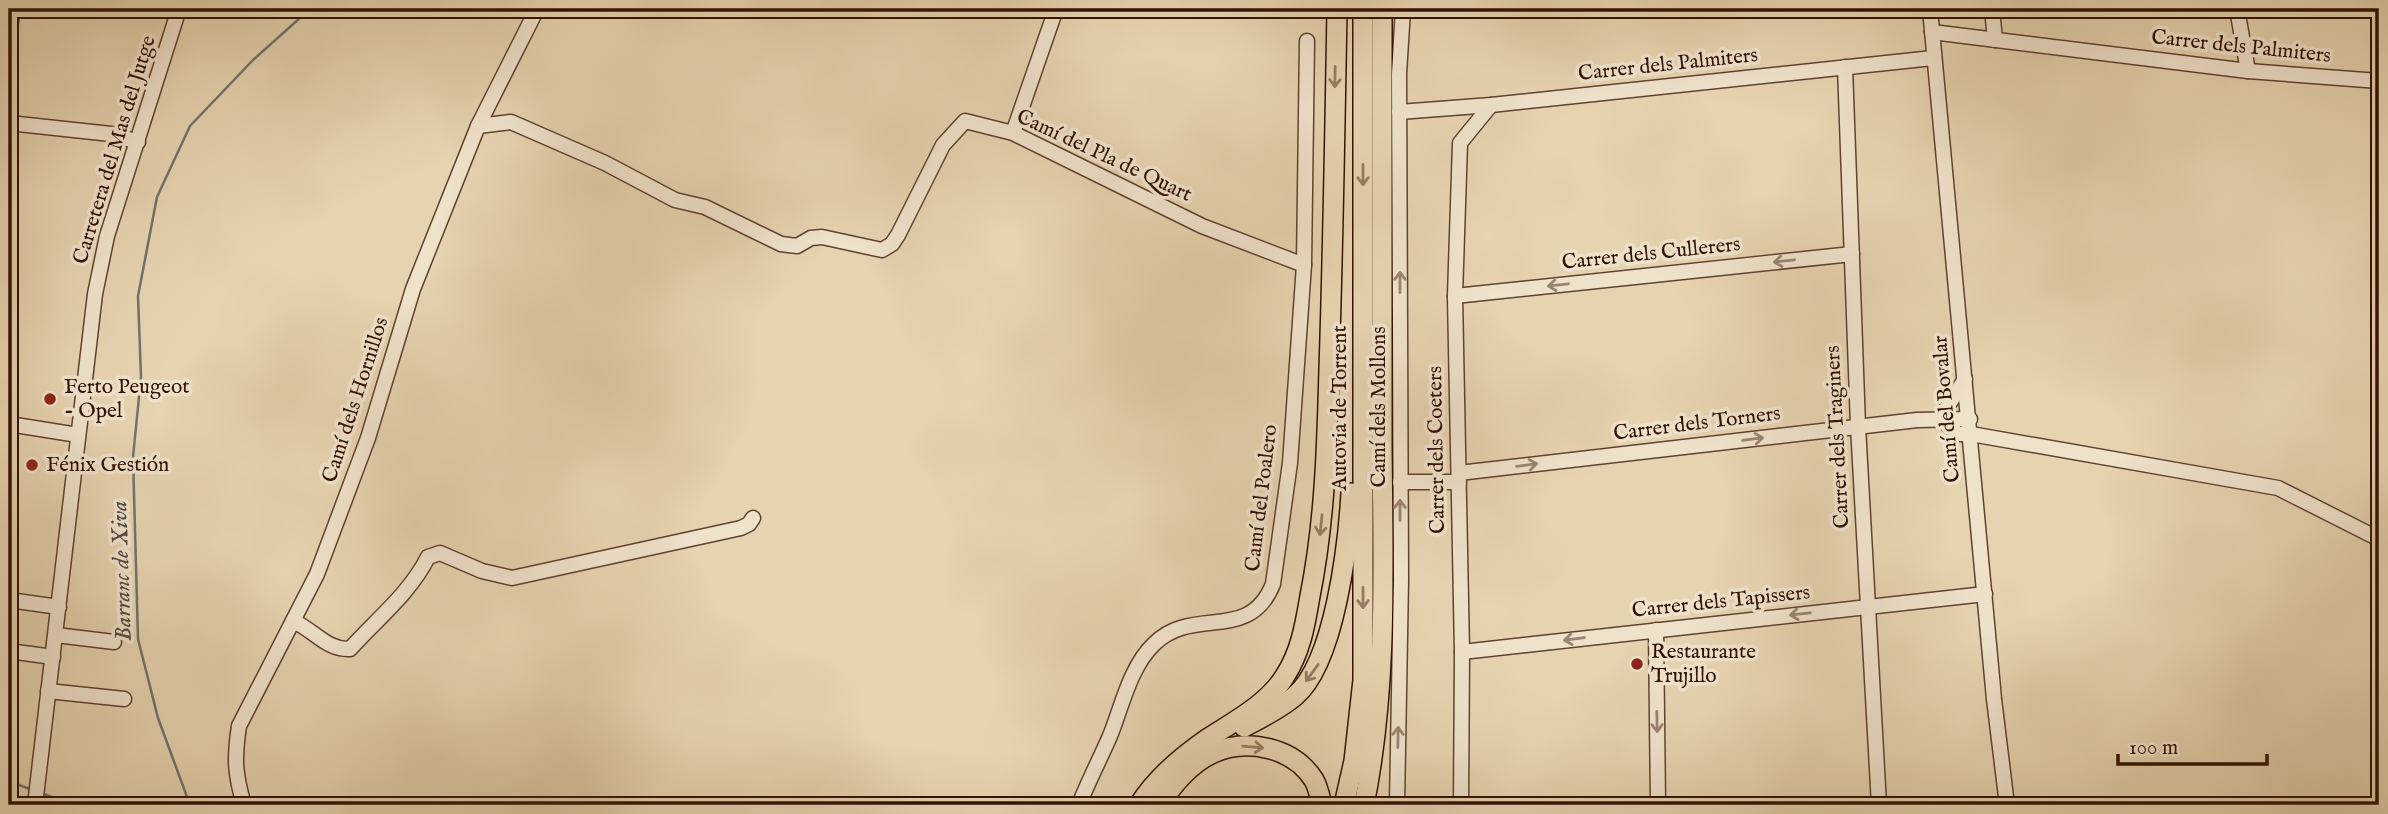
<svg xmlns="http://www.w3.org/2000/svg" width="2388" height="814" font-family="'IM FELL English',serif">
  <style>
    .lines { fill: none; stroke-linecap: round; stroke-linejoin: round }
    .stream { stroke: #70736f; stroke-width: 2.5 }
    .minor-casing { stroke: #5f4230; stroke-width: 17 }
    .highway-casing { stroke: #321105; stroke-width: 22 }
    .minor { stroke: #efe2cb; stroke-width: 14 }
    .highway { stroke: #e6d3af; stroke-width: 19 }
    .oneway { stroke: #957c62 }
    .oneway2 { stroke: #9a8472 }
    .poi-dot { fill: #8f2418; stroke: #efe2cb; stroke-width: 2.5 }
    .labels { text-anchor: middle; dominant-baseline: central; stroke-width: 7; stroke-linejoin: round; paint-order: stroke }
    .street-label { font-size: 21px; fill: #321105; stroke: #efe2cb }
    .poi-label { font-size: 21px; fill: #321105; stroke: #efe2cb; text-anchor: start }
    .water-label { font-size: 23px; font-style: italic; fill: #564a43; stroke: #efe2cb }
  </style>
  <rect width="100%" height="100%" fill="#e6d3af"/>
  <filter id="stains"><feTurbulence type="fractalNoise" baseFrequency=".00286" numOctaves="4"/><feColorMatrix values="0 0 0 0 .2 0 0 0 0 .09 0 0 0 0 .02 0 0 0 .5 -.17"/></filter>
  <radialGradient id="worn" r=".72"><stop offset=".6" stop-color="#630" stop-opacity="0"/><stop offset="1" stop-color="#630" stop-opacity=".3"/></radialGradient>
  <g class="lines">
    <g class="stream">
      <path d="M9 781 32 790"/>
      <path d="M41 793 73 805"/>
      <path d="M190 805 158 718 138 639 133 457 141 377 138 296 157 197 190 126 253 60 310 9"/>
    </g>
    <defs>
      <g id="minor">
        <path d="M1930 9 1994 699 2007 805"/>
        <path d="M1992 9 1995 40"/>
        <path d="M2237 9 2248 71"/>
        <path d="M1932 32 2248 71 2379 81"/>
        <path d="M9 34 13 9"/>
        <path d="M1845 67 1858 426 1879 805"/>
        <path d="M1399 112 1491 105 1933 58"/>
        <path d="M9 123 111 134 138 142"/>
        <path d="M478 126 511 122 605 163 675 200 705 207 781 244 797 246 811 238 822 237 882 250 892 244 898 235 943 145 965 121 1013 133 1202 226 1304 265"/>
        <path d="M1013 133 1056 9"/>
        <path d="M1455 296 1852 254"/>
        <path d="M1940 418 1965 379"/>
        <path d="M1941 419 1958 434H1971L2278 488 2379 539"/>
        <path d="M9 424 78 435"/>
        <path d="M1459 473 1917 420 1970 419"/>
        <path d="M1400 482H1459"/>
        <path d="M9 600 59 607"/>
        <path d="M293 621C314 630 326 650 350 649 377 619 410 593 428 557L440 553 482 571 512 578 741 528 749 524 753 518"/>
        <path d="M1656 630 1658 805"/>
        <path d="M56 635 114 642"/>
        <path d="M9 651 53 657"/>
        <path d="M1462 652 1985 594"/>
        <path d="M48 691 124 699"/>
        <path d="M35 805 95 294 107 236 179 9"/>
        <path d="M244 805C235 774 234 759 239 726L317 574 368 438 413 289 478 126 537 9"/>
        <path d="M1079 805C1088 782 1100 759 1110 736 1122 706 1130 667 1154 644 1193 605 1249 644 1273 584L1290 463 1304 265 1307 41"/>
        <path d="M1397 805 1401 580 1399 74 1403 9"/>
        <path d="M1461 805 1462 652 1455 296 1460 143 1491 105"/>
      </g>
      <g id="highway">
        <path d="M1244 727C1261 718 1280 709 1295 696 1335 662 1348 545 1351 493"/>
        <path d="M1139 805C1156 778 1181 757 1207 739 1233 722 1268 704 1285 676 1301 651 1305 625 1310 596 1325 521 1327 445 1329 369 1333 249 1335 129 1337 9"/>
        <path d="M1159 805C1173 785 1189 764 1213 753 1247 738 1293 747 1314 780 1318 787 1320 797 1322 805"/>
        <path d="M1344 805 1354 761 1363 680V9"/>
        <path d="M1364 805C1388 687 1383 565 1382 445 1382 300 1382 154 1382 9"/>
      </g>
    </defs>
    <use href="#minor" class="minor-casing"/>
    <use href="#highway" class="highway-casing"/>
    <use href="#minor" class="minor"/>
    <use href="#highway" class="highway"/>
  </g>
  <defs><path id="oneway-shaft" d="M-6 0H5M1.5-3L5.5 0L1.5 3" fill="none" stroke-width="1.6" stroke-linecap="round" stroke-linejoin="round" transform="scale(1.75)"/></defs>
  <g class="oneway">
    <use href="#oneway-shaft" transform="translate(1335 77) rotate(91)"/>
    <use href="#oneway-shaft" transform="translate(1363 175) rotate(90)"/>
    <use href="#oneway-shaft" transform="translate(1321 525) rotate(96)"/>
    <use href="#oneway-shaft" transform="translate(1363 598) rotate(90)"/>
    <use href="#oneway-shaft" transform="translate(1312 673) rotate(126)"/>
    <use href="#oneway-shaft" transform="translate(1253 747) rotate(5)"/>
  </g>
  <g class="oneway2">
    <use href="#oneway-shaft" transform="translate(1784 261) rotate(174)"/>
    <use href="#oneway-shaft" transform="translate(1400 282) rotate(-90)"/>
    <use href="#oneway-shaft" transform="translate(1558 285) rotate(174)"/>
    <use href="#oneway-shaft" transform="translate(1753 439) rotate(-7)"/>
    <use href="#oneway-shaft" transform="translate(1527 465) rotate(-7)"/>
    <use href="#oneway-shaft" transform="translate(1400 510) rotate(-90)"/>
    <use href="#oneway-shaft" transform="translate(1800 614) rotate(174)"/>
    <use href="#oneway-shaft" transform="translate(1574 639) rotate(173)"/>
    <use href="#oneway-shaft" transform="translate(1657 722) rotate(89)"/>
    <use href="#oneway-shaft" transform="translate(1398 737) rotate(-89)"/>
  </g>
  <g class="poi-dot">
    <circle cx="50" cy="399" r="7"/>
    <circle cx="32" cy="465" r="7"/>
    <circle cx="1637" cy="664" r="7"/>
  </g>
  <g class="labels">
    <g class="street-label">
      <text transform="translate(2241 47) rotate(6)">Carrer dels Palmiters</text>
      <text transform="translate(1668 65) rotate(-6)">Carrer dels Palmiters</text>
      <text transform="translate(115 150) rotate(-73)">Carretera del Mas del Jutge</text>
      <text transform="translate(1104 156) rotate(25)">Camí del Pla de Quart</text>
      <text transform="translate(1651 254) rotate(-6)">Carrer dels Cullerers</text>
      <text transform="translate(356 400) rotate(-72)">Camí dels Hornillos</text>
      <text transform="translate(1379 407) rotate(-90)">Camí dels Mollons</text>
      <text transform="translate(1340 408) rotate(-90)">Autovia de Torrent</text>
      <text transform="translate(1947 409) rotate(-95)">Camí del Bovalar</text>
      <text transform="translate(1697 424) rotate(-7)">Carrer dels Torners</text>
      <text transform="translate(1838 437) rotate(-93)">Carrer dels Traginers</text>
      <text transform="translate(1437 450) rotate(-91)">Carrer dels Coeters</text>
      <text transform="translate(1262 498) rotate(-83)">Camí del Poalero</text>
      <text transform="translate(1721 602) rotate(-6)">Carrer dels Tapissers</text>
    </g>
    <g class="poi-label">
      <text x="64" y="387">Ferto Peugeot<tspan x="64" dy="24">- Opel</tspan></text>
      <text x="46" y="465">Fénix Gestión</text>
      <text x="1651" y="652">Restaurante<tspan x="1651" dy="24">Trujillo</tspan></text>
    </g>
    <g class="water-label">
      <text transform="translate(122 571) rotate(-92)">Barranc de Xiva</text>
    </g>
  </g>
  <rect width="2388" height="814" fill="none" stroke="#e6d3af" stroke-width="35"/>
  <rect x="10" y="10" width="2367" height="793" fill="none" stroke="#321105" stroke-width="3.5"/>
  <rect x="18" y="18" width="2353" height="779" fill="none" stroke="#321105" stroke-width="2"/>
  <path d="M2118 754v10h149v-10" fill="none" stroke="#321105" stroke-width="3.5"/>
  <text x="2129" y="754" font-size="21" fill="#321105" stroke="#efe2cb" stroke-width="5" paint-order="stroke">100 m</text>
  <rect width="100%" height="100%" filter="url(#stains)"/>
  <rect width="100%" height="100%" fill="url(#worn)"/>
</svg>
